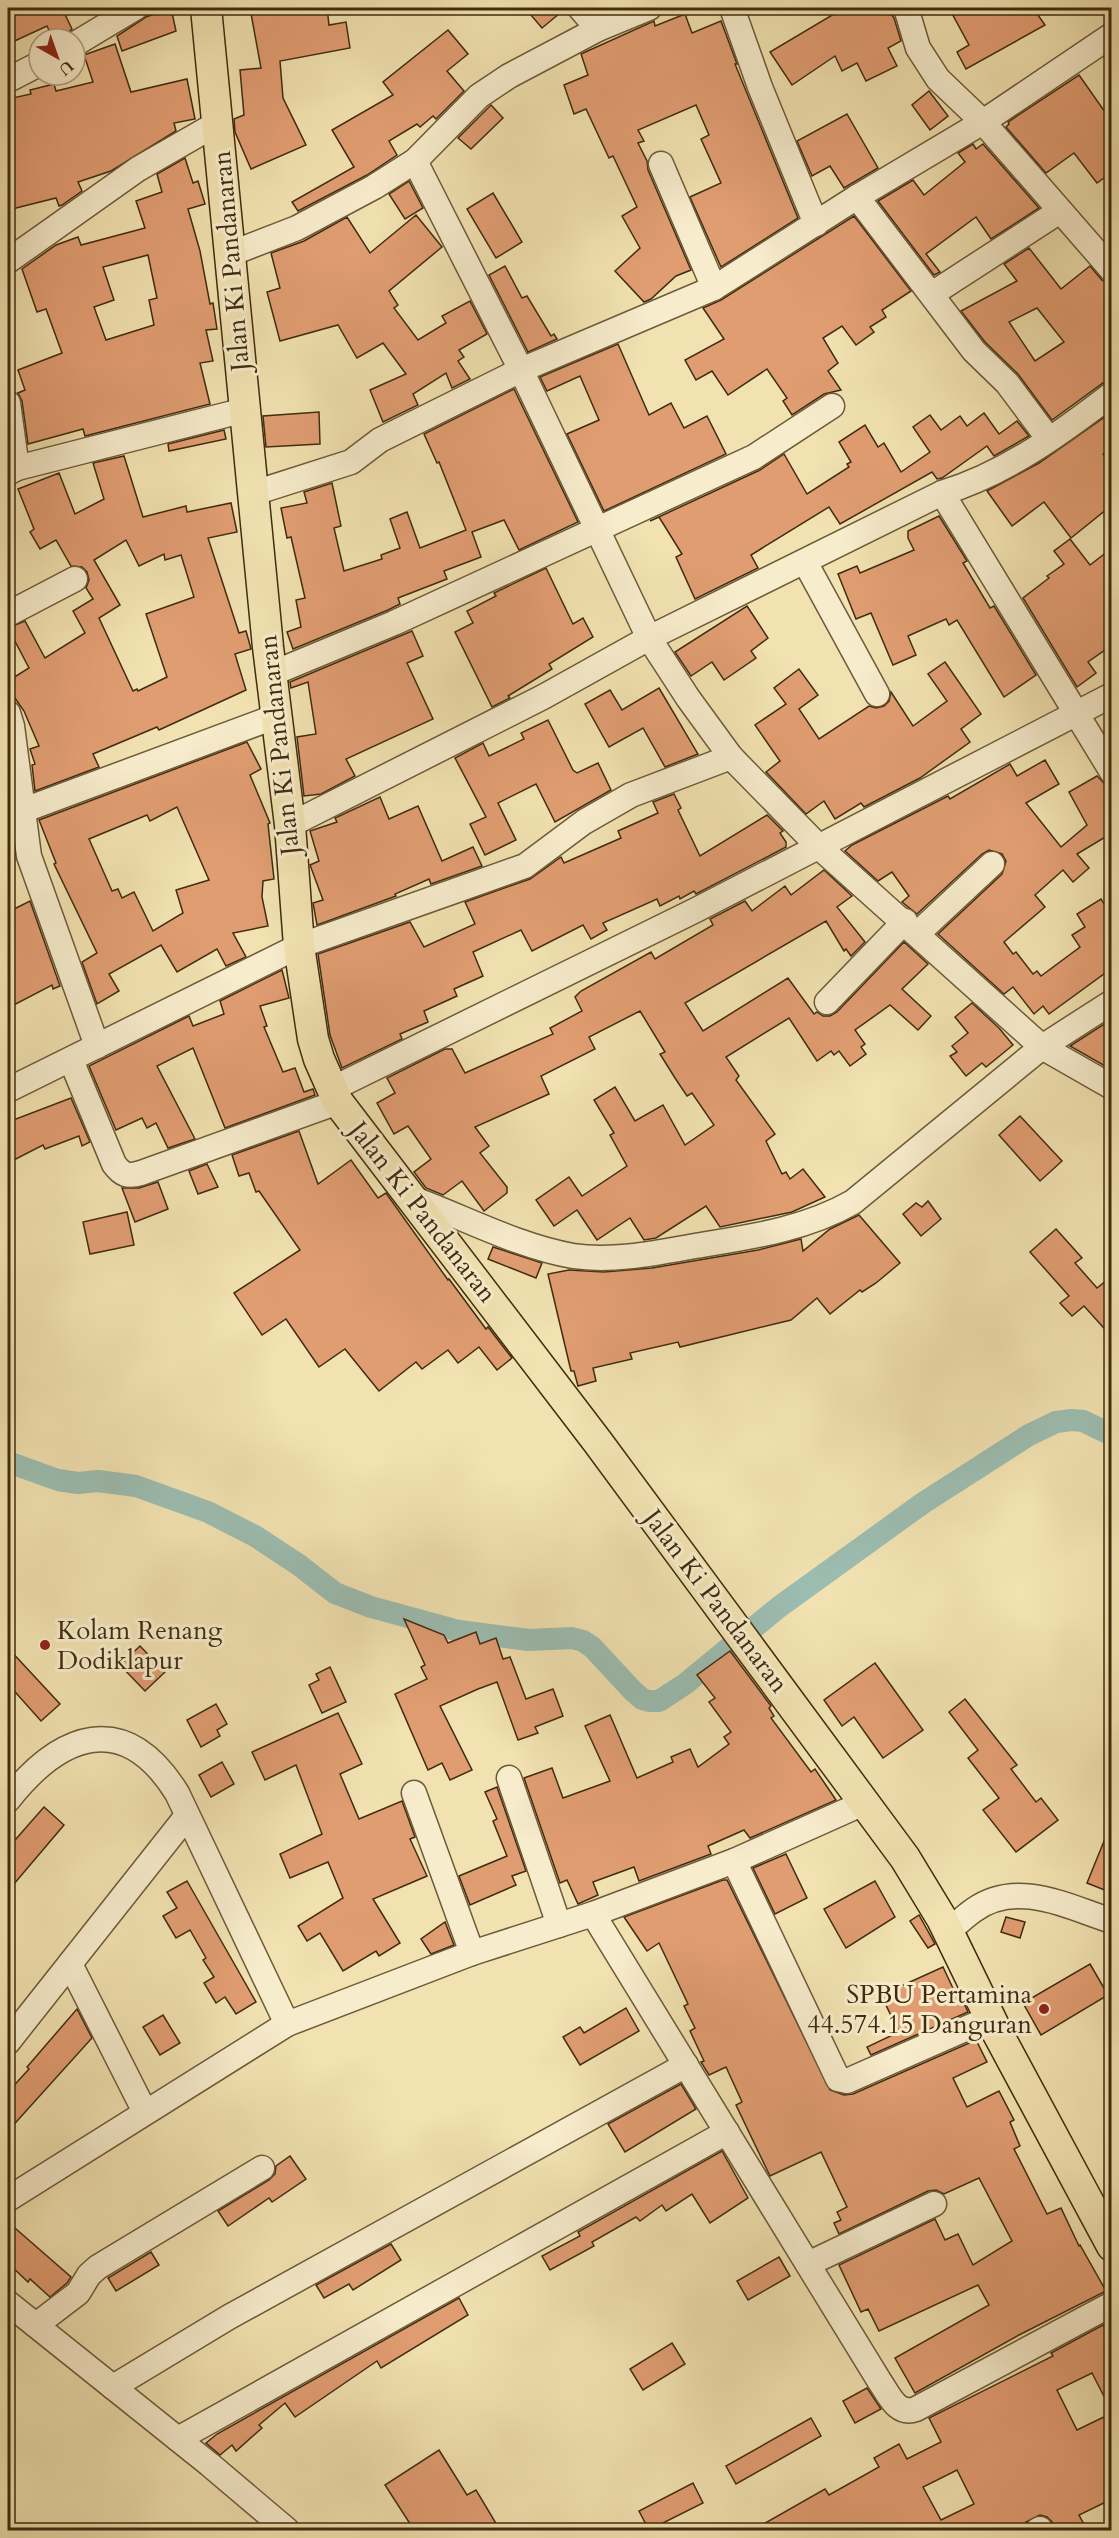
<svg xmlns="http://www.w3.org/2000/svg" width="1119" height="2538" font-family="Cardo,serif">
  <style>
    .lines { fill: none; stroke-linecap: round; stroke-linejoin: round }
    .canal { stroke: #9cbdb1; stroke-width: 22 }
    .building { fill: #e19d72; stroke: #3f2c0f; stroke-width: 1.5; fill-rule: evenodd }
    .minor-casing { stroke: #6c5a38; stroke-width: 27 }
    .major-casing { stroke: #3f2c0f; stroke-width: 33 }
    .minor { stroke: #f7eccc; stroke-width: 24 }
    .major { stroke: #f2e2b1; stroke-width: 30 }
    .poi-dot { fill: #8f2418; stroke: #f7eccc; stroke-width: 2 }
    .labels { text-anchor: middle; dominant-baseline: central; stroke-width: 6; stroke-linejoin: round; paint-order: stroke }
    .street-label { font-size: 26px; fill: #3f2c0f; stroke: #f7eccc }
    .poi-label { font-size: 26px; fill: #3f2c0f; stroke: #f7eccc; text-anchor: start }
  </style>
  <rect width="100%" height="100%" fill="#f2e2b1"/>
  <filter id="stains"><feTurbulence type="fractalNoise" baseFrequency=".00333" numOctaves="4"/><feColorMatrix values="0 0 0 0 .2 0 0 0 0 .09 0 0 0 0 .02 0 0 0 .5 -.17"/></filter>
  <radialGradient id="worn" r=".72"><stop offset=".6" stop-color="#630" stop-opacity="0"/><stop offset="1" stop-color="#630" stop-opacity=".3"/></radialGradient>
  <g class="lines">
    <path class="canal" d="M8 1462 58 1480 78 1483 98 1481 136 1486 208 1512 255 1536 299 1565 335 1593 371 1607 459 1631 529 1640 572 1638 583 1641 592 1647 633 1691 642 1699 649 1701H659L685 1684 779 1607 923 1503 1029 1435 1056 1422 1072 1420 1083 1421 1112 1435"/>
  </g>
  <g class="building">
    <path d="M8 8H62L72 29 62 38 53 39 47 26 8 44Z"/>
    <path d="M171 8 176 31 122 51 117 36 146 17Z"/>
    <path d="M250 8H327L329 25 346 22 350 48 280 61 283 98 306 145 251 169 235 132 234 119 244 115 240 70 261 68Z"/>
    <path d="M525 8H566L542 28Z"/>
    <path d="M844 8H887L894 18 901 41 888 48 897 66 866 81 857 63 842 71 835 56 792 85 770 52Z"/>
    <path d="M949 8H1033L1045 25 966 69 957 52 969 45Z"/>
    <path d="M685 14 692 33 721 21 737 64H735L798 218 721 267 690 197 721 183 701 139 709 135 696 105 638 130 644 141 638 143 647 161 648 170 691 270 676 276 651 299 644 302 615 271 640 248 622 216 637 207 613 156 609 158 586 109 574 114 564 85 588 75 581 54 654 21 655 26Z"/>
    <path d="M448 30 468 54 447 71 464 91 436 119 433 116 420 127 417 124 389 141 397 155 367 175 298 211 292 202 354 167 332 130 393 95 383 82Z"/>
    <path d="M115 44 131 92 187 79 195 119 174 123 176 131 111 171 78 182 82 191 62 205 59 206 56 198 8 210V99L31 94 30 90 54 84 56 91 93 82 84 55Z"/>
    <path d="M1079 75 1112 122V172L1097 183 1074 153 1046 173 1006 127 1009 124 1008 122Z"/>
    <path d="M929 91 948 116 930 130 912 105Z"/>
    <path d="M491 105 503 118 471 149 458 138Z"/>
    <path d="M847 114 878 168 844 188 830 166 812 176 797 141Z"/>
    <path d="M973 144 976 149 983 144 1039 208 991 239 976 217 926 254 940 272 934 275 878 201 913 180 924 195 965 162 958 153Z"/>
    <path d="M185 158 193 183 198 181 205 204 188 209 200 251 210 304 213 303 217 329 206 330 213 361 200 363 210 404 85 436 83 429 28 444 22 401 18 393 25 390 18 370 62 353 46 309 37 312 22 269 56 245 78 237 81 245 145 228 136 201 162 192 157 174ZM148 255 157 298 149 300 154 325 106 340 94 307 114 300 103 267Z"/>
    <path d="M409 181 423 208 405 219 389 194Z"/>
    <path d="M493 193 522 242 496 258 467 209Z"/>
    <path d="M416 215 442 247 389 291 398 305 394 308 418 340 446 323 442 316 470 301 487 334 459 350 464 357 458 361 470 379 452 388 446 373 413 394 418 405 383 422 370 390 406 374 383 343 357 358 338 325 280 341 267 292 280 288 271 253 304 241 347 217 370 253Z"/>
    <path d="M854 216 911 291 882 310 886 317 870 327 874 332 856 345 842 326 823 338 838 363 828 371 841 390 824 394 792 415 783 401 787 398 767 369 728 395 712 371 696 380 685 360 724 339 703 308 721 300Z"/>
    <path d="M1029 248 1061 289 1090 266 1102 280 1112 284V380L1103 383 1052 420 1018 374 985 342 961 311 1017 281 1004 264ZM1037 308 1064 342 1035 361 1009 322Z"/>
    <path d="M505 266 522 298 527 296 551 336 554 334 557 339 528 352 489 275Z"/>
    <path d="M618 344 649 415 671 403 684 428 707 416 726 454 604 511 567 434 599 420 580 376 547 391 540 377Z"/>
    <path d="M514 389 578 522 519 550 504 520 472 532 481 557 444 571 447 579 398 598 400 604 388 610 293 649 287 632 301 627 296 600 305 598 291 537 287 538 281 508 307 503 304 492 332 483 341 526 334 528 344 571 382 559 381 555 400 548 390 519 407 512 420 548 466 530 439 462 437 463 424 434Z"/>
    <path d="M319 412 320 444 266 447 263 416Z"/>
    <path d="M1112 412V447L1103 454 1112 465V505L1071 538 1044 502 1012 526 987 491 1039 463Z"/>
    <path d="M984 413 999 434 1017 421 1029 436 994 456 987 446 942 478 937 479 932 472 840 524 829 507 751 555 758 568 695 599 676 557 682 554 659 517 650 521 760 470 784 454 807 494 849 467 847 464 851 462 839 442 865 425 878 447 884 443 901 472 930 452 913 427 930 415 941 430 960 416 967 426Z"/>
    <path d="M224 430 226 439 169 451 168 444Z"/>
    <path d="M124 456 143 517 186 506 187 512 231 503 237 532 208 538 239 633 246 631 250 645 251 649 235 654 246 690 159 730 157 727 93 754 99 767 35 791 32 765 35 764 30 749 39 746 24 711 8 688V681L29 668 8 628 25 621 45 658 85 633 73 611 93 599 86 588 89 580 87 572 82 567 71 566 56 540 40 549 30 532 34 529 18 489 59 473 75 514 104 499 93 463ZM126 540 139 566 164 554 165 560 181 555 194 597 146 614 167 677 138 691 137 689 133 691 99 618 120 605 94 560Z"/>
    <path d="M939 516 967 561 963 563 990 608 994 606 1036 675 1004 697 957 620 949 625 946 619 908 636 916 655 893 665 871 613 856 619 838 574 857 566 860 573 914 550 908 538V531Z"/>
    <path d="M1070 539 1090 565 1112 548V645L1088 662 1096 673 1077 687 1023 598 1049 578 1047 576 1064 564 1054 551Z"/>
    <path d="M546 568 573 624 583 618 593 637 549 664 552 669 508 696 510 698 492 707 455 632 473 623 467 611 496 596 494 593Z"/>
    <path d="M747 606 768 638 751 651 756 658 724 680 712 662 691 676 675 652Z"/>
    <path d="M412 631 423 656 407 663 433 719 346 759 355 776 321 794 304 796 297 737 316 734 308 682 291 688 290 682Z"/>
    <path d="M945 662 981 714 961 729 970 742 920 778 864 807 861 803 835 819 824 801 806 814 766 772 780 761 755 725 786 704 774 688 799 669 818 695 799 709 819 739 869 706 876 708 884 706 889 701 891 692 913 726 947 701 928 674Z"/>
    <path d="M659 688 698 754 665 767 643 728 609 747 585 704 610 690 622 710Z"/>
    <path d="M548 720 573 770 577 773 598 763 611 790 555 822 536 784 498 803 516 840 485 855 470 824 486 817 455 758 483 743 489 756 524 739 521 733Z"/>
    <path d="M247 742 261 769 250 775 270 823 268 824 274 879 263 881 262 897 268 926 233 933 246 957 226 966 217 949 177 972 161 945 109 974 119 991 97 1004 82 962 97 953 54 864 56 863 39 820ZM177 807 209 880 176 890 183 913 153 931 134 892 122 898 118 889 112 891 89 839 147 815 150 821Z"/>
    <path d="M1045 760 1059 784 1026 803 1061 847 1087 825 1069 792 1097 776 1105 784 1112 786V833L1077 854 1089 868 1073 882 1063 870 1035 895 1045 907 1004 942 1013 954 1016 952 1033 974 1037 971 1041 976 1080 947 1072 935 1085 927 1077 914 1101 899 1112 916V968L1049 1014 1043 1006 1034 1014 1013 987 1004 994 938 934 1002 874 1006 861 1002 854 989 850 982 854 917 914 902 902 909 896 892 872 878 881 845 851 852 845 948 796 950 799 1010 764 1017 776Z"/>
    <path d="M674 794 681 808 678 810 700 856 767 815 783 831 780 833 786 842V847L696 894 694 891 680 899 679 896 660 906 657 899 603 923 607 930 591 939 583 925 532 951 521 930 473 952 483 976 454 989 457 996 424 1011 428 1022 400 1034 402 1039 342 1068 330 1035 318 954 410 922 424 947 475 924 465 902 530 879 561 857 564 863 621 838 618 831 658 813 653 802Z"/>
    <path d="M380 797 389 819 418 806 442 861 473 847 482 866 431 884 429 879 395 894 396 896 317 925 313 903 323 900 310 865 319 861 310 831 337 822 335 818Z"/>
    <path d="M824 870 852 896 837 907 865 942 851 956 846 949 844 951 826 921 685 1003 703 1031 788 978 814 1014 817 1012 823 1016H830L837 1012 904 942 928 964 902 989 931 1016 918 1030 890 1005 855 1030 865 1044 861 1047 866 1054 850 1066 839 1051 834 1055 831 1051 817 1061 789 1018 726 1057 739 1076 736 1080 775 1134 766 1141 782 1174 786 1172 790 1179 803 1169 825 1197 792 1212 720 1227 706 1206 656 1238 644 1240 630 1218 597 1240 577 1210 554 1226 536 1200 569 1177 582 1196 627 1166 610 1135 614 1133 594 1100 615 1087 635 1121 663 1105 685 1145 714 1125 692 1093 687 1096 675 1078 660 1054 665 1052 640 1011 589 1037 595 1049 541 1076 549 1094 475 1127 489 1146 480 1153 507 1187V1193L484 1211 462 1181 443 1195 426 1188 414 1172 431 1159 408 1126 394 1134 377 1103 395 1093 387 1078 445 1049H452L465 1073 553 1034 550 1028 582 1011 575 997 581 991 651 952 655 959 713 925 710 919 745 901 752 911 785 886 791 895Z"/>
    <path d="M30 901 60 986 53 989 52 985 8 1008V912Z"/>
    <path d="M282 970 289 998 260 1006 267 1026 264 1027 283 1072 295 1068 304 1092 313 1089 315 1095 225 1128 193 1048 157 1066 195 1139 168 1148 156 1123 147 1128 142 1118 116 1130 89 1066 189 1016 193 1026 224 1014 220 1001Z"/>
    <path d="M972 1003 999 1028 1013 1045 986 1067 982 1063 966 1076 950 1056 957 1052 952 1046 968 1033 955 1017Z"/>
    <path d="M1112 1019V1070L1070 1046Z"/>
    <path d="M71 1098 90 1142 82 1146 79 1136 45 1149 43 1145 8 1163V1122Z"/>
    <path d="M1020 1116 1062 1161 1040 1181 999 1135Z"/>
    <path d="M299 1131 318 1184 351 1160 378 1198 386 1193 448 1280 449 1279 486 1329 488 1327 512 1358 497 1370 479 1347 458 1363 448 1350 422 1369 416 1362 379 1391 345 1349 319 1367 286 1319 262 1335 234 1293 300 1250 259 1191 256 1192 249 1173 239 1176 232 1155Z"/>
    <path d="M207 1164 218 1187 198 1194 189 1171Z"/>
    <path d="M158 1182 168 1209 135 1222 122 1188H139Z"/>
    <path d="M928 1201 941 1219 921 1236 903 1214 916 1203 922 1207Z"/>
    <path d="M127 1212 134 1245 90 1254 83 1222Z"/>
    <path d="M859 1215 900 1263 876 1283 862 1292 860 1290 830 1314 817 1298 791 1320 680 1347 678 1342 630 1353 632 1359 593 1368 596 1381 578 1386 574 1371H571L548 1274 569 1270 604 1272 652 1268 758 1250 801 1239 803 1251 830 1229Z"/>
    <path d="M1056 1229 1082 1258 1075 1263 1097 1288 1112 1276V1337L1084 1306 1072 1316 1060 1303 1069 1296 1030 1252Z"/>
    <path d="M493 1247 542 1263 536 1278 488 1259Z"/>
    <path d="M404 1619 444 1635 448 1643 476 1632 480 1644 496 1638 503 1659 510 1657 526 1699 553 1689 563 1716 535 1727 538 1733 518 1740 497 1682 478 1689 440 1706 472 1770 450 1780 442 1763 428 1770 395 1694 427 1679 421 1667 425 1665Z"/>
    <path d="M140 1646 165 1672 145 1691 120 1665Z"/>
    <path d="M8 1648 60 1704 41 1721 8 1684Z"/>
    <path d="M730 1651 771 1706 769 1708 774 1716 771 1718 811 1772 815 1769 836 1800 750 1838 744 1830 708 1846 711 1854 639 1881 634 1867 593 1882 598 1895 578 1904 567 1880 560 1883 524 1778 552 1768 563 1798 610 1781 585 1726 610 1715 637 1778 673 1762 671 1757 690 1749 698 1767 729 1744 724 1737 731 1732 709 1702 715 1698 697 1675Z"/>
    <path d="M875 1663 923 1730 883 1758 854 1717 842 1726 824 1700Z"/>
    <path d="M330 1667 346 1702 322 1713 309 1685 319 1680 316 1674Z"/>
    <path d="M965 1699 1017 1765 1011 1769 1036 1802 1041 1798 1058 1820 1016 1852 983 1810 999 1798 968 1758 978 1750 949 1712Z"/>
    <path d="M216 1704 227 1724 217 1730 220 1736 201 1747 187 1720Z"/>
    <path d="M338 1713 362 1764 340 1774 359 1819 402 1801 415 1837 410 1839 427 1876 373 1899 400 1943 379 1956 376 1951 343 1971 320 1933 307 1941 298 1926 343 1898 328 1862 290 1878 280 1854 322 1834 296 1765 265 1780 252 1752Z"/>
    <path d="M222 1762 234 1784 211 1797 199 1775Z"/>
    <path d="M497 1787 526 1871 512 1876 516 1885 470 1905 459 1876 507 1856 493 1821 497 1819 485 1792Z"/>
    <path d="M44 1807 64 1825 8 1891V1848Z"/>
    <path d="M1111 1824H1112V1893L1087 1883Z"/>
    <path d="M786 1854 807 1898 775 1914 753 1868Z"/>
    <path d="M723 1880H727L830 2090 844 2095 853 2094 976 2040 987 2062 953 2078 967 2107 999 2091 1014 2120 1010 2122 1020 2146 1014 2149 1047 2214 1061 2208 1079 2246 1080 2245 1106 2291 1019 2335 915 2393 895 2358 989 2305 978 2285 879 2331 868 2309 861 2312 839 2265 935 2219 945 2240 958 2234 973 2265 1012 2241 979 2178 944 2194 936 2190 928 2191 839 2234 834 2223 841 2220 837 2212 847 2207 821 2152 770 2176 736 2105 742 2102 726 2067 709 2075 701 2062 704 2061 690 2031 695 2028 684 2006 688 2004 659 1943 647 1951 624 1917Z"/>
    <path d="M187 1881 256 2002 236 2014 225 1997 216 2003 204 1983 214 1977 203 1960 206 1958 190 1930 176 1938 163 1916 177 1908 167 1892Z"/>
    <path d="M875 1881 895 1917 846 1948 824 1909Z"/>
    <path d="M919 1915 935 1944 928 1948 910 1921Z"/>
    <path d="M1006 1917 1025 1922 1020 1938 1001 1932Z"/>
    <path d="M445 1922 454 1945 431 1954 421 1939Z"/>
    <path d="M1090 1964 1108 1995 1041 2035 1023 2003Z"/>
    <path d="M943 1967 959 2001 962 1999 968 2012 871 2055 867 2047 899 2032 881 1995Z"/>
    <path d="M626 2008 639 2031 580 2065 563 2037 580 2027 584 2033Z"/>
    <path d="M77 2009 92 2038 8 2131V2092L29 2069 27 2067Z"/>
    <path d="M163 2015 180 2043 160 2055 143 2027Z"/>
    <path d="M681 2084 696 2109 625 2152 608 2124Z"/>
    <path d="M722 2151 748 2198 710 2223 692 2194 666 2211 662 2205 640 2221 636 2217 592 2242 594 2246 550 2270 542 2256 580 2236 578 2232Z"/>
    <path d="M290 2156 306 2179 272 2202 269 2198 228 2226 218 2211 269 2180 275 2174 276 2166Z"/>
    <path d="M8 2222 71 2277 67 2283 50 2297 30 2279 28 2282 8 2263Z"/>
    <path d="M391 2244 401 2260 353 2290 349 2284 324 2298 316 2285Z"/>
    <path d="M151 2252 159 2265 116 2291 108 2278Z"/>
    <path d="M779 2257 790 2276 748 2300 737 2281Z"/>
    <path d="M459 2298 468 2315 381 2368 377 2361 295 2417 285 2403 259 2425 262 2428 236 2451 232 2445 220 2455 206 2443 217 2434Z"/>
    <path d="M1103 2325 1112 2341V2412L1092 2373 1057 2390 1077 2430 1112 2413V2499L1079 2515 1087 2530H1054L1052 2522 1047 2517 1040 2515 1026 2522 1024 2530H753L825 2489 829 2495 879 2467 874 2458 899 2444 907 2459 941 2442 929 2418 1053 2356 1051 2353ZM957 2470 974 2504 941 2520 923 2487Z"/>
    <path d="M672 2343 685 2364 643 2390 630 2369Z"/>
    <path d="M867 2388 881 2409 855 2423 843 2401Z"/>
    <path d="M811 2418 821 2436 736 2484 726 2466Z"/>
    <path d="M439 2450 467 2495 476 2490 500 2530H414L385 2485Z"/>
    <path d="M693 2483 703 2503 649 2530 639 2511Z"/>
  </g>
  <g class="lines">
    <defs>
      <g id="minor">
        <path d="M580 8 598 29"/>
        <path d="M732 8 760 87 816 224"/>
        <path d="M906 8 918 48 938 79 983 122 1112 270"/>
        <path d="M75 44 135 8"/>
        <path d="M8 80 39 64"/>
        <path d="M415 161 521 370 649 638 688 698 731 757 819 847 1042 1047 1112 1087"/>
        <path d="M661 164 714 288"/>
        <path d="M857 197 974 351 1007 383 1048 438"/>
        <path d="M230 254 297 228 374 187 415 161 479 96 509 76 598 29 649 8"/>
        <path d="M8 261 138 169 218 123"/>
        <path d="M932 294 1060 211"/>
        <path d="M8 403 17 468"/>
        <path d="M8 473 17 468 245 410"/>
        <path d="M254 493 351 462 380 440 521 370 714 288 857 197 983 122 1112 35"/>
        <path d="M942 493 1112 772"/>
        <path d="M805 562 877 694"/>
        <path d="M8 614 75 579"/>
        <path d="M271 674 394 623 754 457 832 406"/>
        <path d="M8 713 12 726 29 856 97 1046"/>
        <path d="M8 816 277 716"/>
        <path d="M290 825 543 697 649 638 942 493C1005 474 1060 434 1112 394"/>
        <path d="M917 934 992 864"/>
        <path d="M827 1002 905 921"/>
        <path d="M71 1060 114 1164C122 1175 128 1177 141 1173L338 1102"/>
        <path d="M332 1089 696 910 1112 695"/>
        <path d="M8 1090 299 946 525 866 584 822 631 795 731 757"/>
        <path d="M414 1199C465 1218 520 1247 573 1256 613 1262 656 1253 695 1246 749 1237 804 1230 853 1202L1042 1047 1112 1002"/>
        <path d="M509 1778 559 1925"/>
        <path d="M414 1793 472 1953"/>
        <path d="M8 1800C60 1734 124 1708 177 1793L287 2024 472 1953 593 1914 734 1861 866 1802"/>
        <path d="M734 1861 838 2079 847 2081 990 2018"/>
        <path d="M593 1914 880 2382C889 2395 897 2416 916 2409L1112 2304"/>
        <path d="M949 1931C957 1924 965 1916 974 1910 1017 1879 1068 1907 1112 1921"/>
        <path d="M70 1964 145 2112"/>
        <path d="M8 2042 186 1817"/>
        <path d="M8 2199 287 2024"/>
        <path d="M808 2264 934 2204"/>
        <path d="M8 2303 209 2464 287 2530"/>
        <path d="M36 2325 78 2293 89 2275 98 2267 262 2168"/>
        <path d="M113 2387 229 2317 686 2065"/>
        <path d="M178 2439 727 2132"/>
        <path d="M1038 2530 1040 2529"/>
      </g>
      <path id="major" d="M206 8 268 647 290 825 299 946 313 1039 319 1059 338 1102 597 1441 905 1858 942 1919 997 2032 1112 2246"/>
    </defs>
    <use href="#minor" class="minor-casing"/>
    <use href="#major" class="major-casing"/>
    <use href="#minor" class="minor"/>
    <use href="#major" class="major"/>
  </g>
  <g class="poi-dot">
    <circle cx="45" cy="1645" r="6"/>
    <circle cx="1044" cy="2009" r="6"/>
  </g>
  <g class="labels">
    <g class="street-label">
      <text transform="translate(231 261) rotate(-95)">Jalan Ki Pandanaran</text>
      <text transform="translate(279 745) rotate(-96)">Jalan Ki Pandanaran</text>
      <text transform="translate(423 1212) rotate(52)">Jalan Ki Pandanaran</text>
      <text transform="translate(716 1601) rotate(53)">Jalan Ki Pandanaran</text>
    </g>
    <g class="poi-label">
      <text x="57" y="1630">Kolam Renang<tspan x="57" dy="30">Dodiklapur</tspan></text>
      <text x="1032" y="1994" text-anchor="end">SPBU Pertamina<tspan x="1032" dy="30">44.574.15 Danguran</tspan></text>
    </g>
  </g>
  <rect width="1119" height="2538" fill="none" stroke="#f2e2b1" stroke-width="30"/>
  <rect x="9" y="9" width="1101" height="2520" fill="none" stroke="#3f2c0f" stroke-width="3"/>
  <rect x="15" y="15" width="1089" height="2508" fill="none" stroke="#3f2c0f" stroke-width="1.5"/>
  <g transform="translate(57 57) rotate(140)"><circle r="28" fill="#f7eccc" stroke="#ad9f80" stroke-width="1.5"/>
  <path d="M0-4.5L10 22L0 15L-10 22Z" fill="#8f2418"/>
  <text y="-9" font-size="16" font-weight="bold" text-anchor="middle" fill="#3f2c0f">U</text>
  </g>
  <rect width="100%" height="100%" filter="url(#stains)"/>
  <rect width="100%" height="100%" fill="url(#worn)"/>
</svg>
